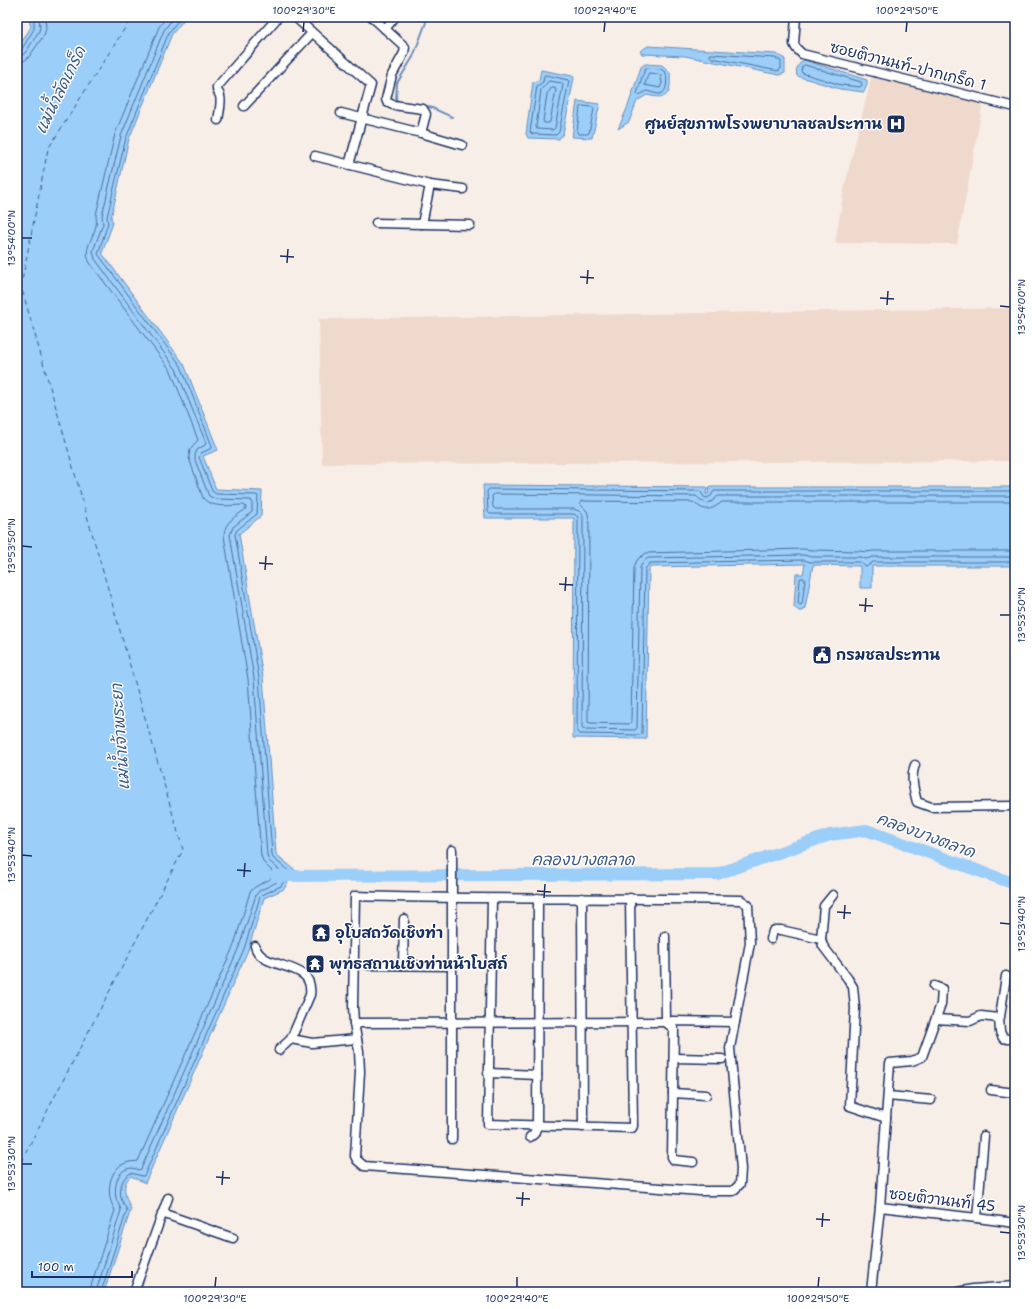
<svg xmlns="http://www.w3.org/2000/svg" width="1032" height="1309" font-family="'Shantell Sans','Playpen Sans Thai',sans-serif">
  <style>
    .built { fill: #efd9cd }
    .water { fill: #9bcef8; stroke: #688eba }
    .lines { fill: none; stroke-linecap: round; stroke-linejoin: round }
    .shore { stroke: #4e6f9c; stroke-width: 1 }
    .stream { stroke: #688eba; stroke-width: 2 }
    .river { stroke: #9bcef8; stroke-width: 12 }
    .ferry { stroke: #3b5784; stroke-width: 1; stroke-dasharray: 5 4; stroke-linecap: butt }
    .minor-casing { stroke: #1b2f5e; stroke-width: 11 }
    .minor { stroke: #fff; stroke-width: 8 }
    .ticks { fill: none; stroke: #1b2f5e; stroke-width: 1.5 }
    .labels { text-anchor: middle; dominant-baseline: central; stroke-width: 3; stroke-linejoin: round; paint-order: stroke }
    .street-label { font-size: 15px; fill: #1b2f5e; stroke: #fff }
    .poi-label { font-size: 15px; font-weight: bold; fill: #1b2f5e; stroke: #fff; text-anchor: start }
    .water-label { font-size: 16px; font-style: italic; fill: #3b5784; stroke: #fff }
    .neatline { fill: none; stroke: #1b2f5e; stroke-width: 1.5 }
    .ticks-label { font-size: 10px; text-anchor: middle; fill: #1b2f5e }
  </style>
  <rect width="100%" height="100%" fill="#f8eee8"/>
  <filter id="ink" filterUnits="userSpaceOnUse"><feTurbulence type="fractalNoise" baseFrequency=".025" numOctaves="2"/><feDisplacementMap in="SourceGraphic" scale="8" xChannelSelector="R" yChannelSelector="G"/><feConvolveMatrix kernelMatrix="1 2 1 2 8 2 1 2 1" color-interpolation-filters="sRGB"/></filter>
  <g filter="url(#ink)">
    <g class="built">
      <path d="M872 75 983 103 957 244 835 243 845 184Z"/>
      <path d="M1015 308V461L322 464 319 319Z"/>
    </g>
    <g class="water">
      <path d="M31 17H186L172 34 129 139 111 218 113 223 102 253 184 364 218 450 203 456 216 489 262 491 261 516 239 534 263 677 276 854 295 870 284 889 264 898 248 950 145 1183 131 1176C120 1185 126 1198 131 1209L104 1292H17V49L31 27 29 20Z"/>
      <path d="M648 46 776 54 785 59V73L779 75 685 56 642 54 640 51Z"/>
      <path d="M804 60 867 80V85L864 92 840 89 797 76C795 69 798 64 804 60Z"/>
      <path d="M645 64 662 65 670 72C671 93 670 101 647 95L637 101 629 122 618 129 628 106 641 67Z"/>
      <path d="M541 70 573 76 574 78 563 134 559 139 528 138 526 134 533 82 539 80Z"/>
      <path d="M577 101 600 104 592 138 572 137Z"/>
      <path d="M483 485 707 487 706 494H708L709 487H1015V566H872V588H860V566L813 565 805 608 802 611H799L794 607 796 574H803L805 564 651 567 649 569 646 739 573 738 574 518H485Z"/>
    </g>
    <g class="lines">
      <g class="shore">
        <path d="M17 50 22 49 34 29V17"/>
        <path d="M711 54 775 58 781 61V69L778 71 712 58 710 56Z"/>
        <path d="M17 56 22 55 26 52 39 31 40 27 39 17"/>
        <path d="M17 62 24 61 29 57 44 35 46 29 45 17"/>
        <path d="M805 65 861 82 862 85 860 87 841 85 802 73 801 71 802 67Z"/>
        <path d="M646 68 661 69 666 73C667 79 668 92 660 94 656 94 651 92 647 91L639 95 637 94 642 77Z"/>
        <path d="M649 73 658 74 661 76 662 83 660 88 645 85Z"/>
        <path d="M546 75 568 80 569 81 559 132 556 135 532 134 530 132 537 86 543 82 544 76Z"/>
        <path d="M549 81 562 83 563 85 555 128 553 130 537 129 536 127 541 90Z"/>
        <path d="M552 88H555L556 90 550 122 549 123H544L543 121 547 94Z"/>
        <path d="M582 106 593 107 594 109 589 133 587 134H578L577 132 580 107Z"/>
        <path d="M1015 491H714L711 496 707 498 704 497 700 491 489 489 487 491 488 512 490 514H574L578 517 577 732 579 734 640 735 642 734 645 569 650 563 804 560 810 562H860L866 567 873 562H1015"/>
        <path d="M1015 496H718C709 505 706 505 696 496L494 494 492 496 493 507 495 509H574L579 511 583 515 582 727 584 729 635 730 637 728 640 568 643 562 648 558 804 555 811 557H860L866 559 873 557H1015"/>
        <path d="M1015 502H722C710 511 705 512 693 502L581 501 580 504 587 511 589 518 588 722 590 723 629 724 631 722 634 568 637 560 646 553 804 549 812 550 860 551 866 552 873 551H1015"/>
        <path d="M801 578H804L805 580 802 604 800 605 798 603 800 580Z"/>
        <path d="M90 1292 91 1286 115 1210C113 1206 111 1203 110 1198 108 1185 111 1168 126 1163 130 1161 134 1162 138 1161L234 945 250 892C256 883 270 883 275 874L264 863 261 856 248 679 224 536C224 522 236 516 246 509V507L244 505C231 505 212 509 203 498L189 458 190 449 198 440 171 371 90 263C82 249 94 238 96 225 97 222 96 218 96 215L115 134 159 27 167 17"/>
        <path d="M96 1292 121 1210C120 1206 117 1202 116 1198 113 1182 121 1162 139 1170L141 1169 239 947 256 895 259 891 277 882 283 873 269 861 267 855 254 678 230 535 233 527 252 512V501L251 500 215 499 209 496 195 460V455L197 450 205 445 206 443 176 369 95 259 93 251 103 224 102 216 121 136 164 30 174 17"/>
        <path d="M101 1292 127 1210C125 1206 122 1202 121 1198 119 1188 122 1177 131 1173L142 1176H144L244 949 260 897 262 895 281 886 290 872 273 858 272 854 259 678 235 534 237 530 257 514 258 496 256 495 216 494 212 491 199 457 201 453 212 448V446L181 366 98 254 108 223 107 217 126 138 169 32 181 17"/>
      </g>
      <g class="stream">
        <path d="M415 104 399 102 396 99 397 83 413 57 428 17"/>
        <path d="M422 105C431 106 442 113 452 117"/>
      </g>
      <path class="river" d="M276 876 717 874 830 835 866 830 1015 884"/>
      <path class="ferry" d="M17 1169 183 850 21 286 48 149 132 17"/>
      <defs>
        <g id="minor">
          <path d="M295 17 371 85 349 165"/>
          <path d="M372 17 405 47 404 53 392 75 386 99 387 102 393 105 423 109 426 114 421 133"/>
          <path d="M796 17 794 44 796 48 802 54 1015 107"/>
          <path d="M385 29 395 17"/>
          <path d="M244 106 312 33"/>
          <path d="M341 113 421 133 462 145"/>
          <path d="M218 120C219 113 222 103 220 96 219 92 216 91 217 87L278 17"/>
          <path d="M315 156 430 185 463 189"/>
          <path d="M376 223 470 225"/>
          <path d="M422 224 430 185"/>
          <path d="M915 765C910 777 914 790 917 802L931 807 1015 806"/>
          <path d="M452 850V1139"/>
          <path d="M833 895 824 906 821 939 823 946 848 979 853 987 855 1008 850 1106 886 1118 880 1207 977 1218 1015 1223"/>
          <path d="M355 896C483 900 612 897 741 900L748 905 750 943 730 1048 741 1169 740 1184 733 1191H700L364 1166 357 1160 355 1156 360 1072 359 1051 354 1023 353 1006Z"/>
          <path d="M582 898 583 1127"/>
          <path d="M492 899 488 1124 632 1128 633 1126 630 898"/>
          <path d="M665 936 666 1022 674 1029 672 1157 674 1160 693 1162"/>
          <path d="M771 939 773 931 775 930H781L821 939"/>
          <path d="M255 946C262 973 315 958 310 995L291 1039 279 1050"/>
          <path d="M368 965 452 966"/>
          <path d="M403 965 404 919"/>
          <path d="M1006 976 1000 1017 999 1018 1000 1032 1003 1038 1008 1039H1015"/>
          <path d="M936 1019 970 1021 981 1016 999 1018"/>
          <path d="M354 1023 666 1022"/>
          <path d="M668 1024 672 1021 735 1022"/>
          <path d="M291 1039 312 1043 357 1039"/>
          <path d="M674 1058 722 1059"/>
          <path d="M488 1073 537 1075"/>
          <path d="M991 1090 1015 1093"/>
          <path d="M673 1093 706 1095"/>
          <path d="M888 1096 931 1100"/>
          <path d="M886 1118 890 1063 912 1061 922 1057 941 1004 942 989 934 986"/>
          <path d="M530 1137 534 1134 537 1126 538 898"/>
          <path d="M162 1213 233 1238"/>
          <path d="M977 1218 984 1136"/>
          <path d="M134 1292 168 1198"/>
          <path d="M871 1292 880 1207"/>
          <path d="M957 1292 973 1289 1015 1286"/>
        </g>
      </defs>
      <use href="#minor" class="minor-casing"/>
      <use href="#minor" class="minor"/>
    </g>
  </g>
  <path class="ticks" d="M303 32 304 22M604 32 605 22M906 32 907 22M22 238H32M280 256 294 257M287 263 288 249M580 277 594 278M587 284 588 270M880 298 894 299M887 305 888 291M1000 306 1010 307M22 546 32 547M259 563 273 564M265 570 266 556M559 584 573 585M565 591 566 577M859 605 873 606M865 612 866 598M1000 615H1010M22 855 32 856M237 870 251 871M244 877 245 863M537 891 551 892M544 898 545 884M837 912 851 913M844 919 845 905M1000 923 1010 924M22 1164H32M216 1177 230 1178M222 1185 223 1171M516 1198 530 1199M522 1206 523 1192M816 1219 830 1220M822 1227 823 1213M1000 1232 1010 1233M215 1287 216 1277M517 1287V1277M818 1287 819 1277"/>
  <defs>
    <symbol id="hospital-square" viewBox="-11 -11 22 22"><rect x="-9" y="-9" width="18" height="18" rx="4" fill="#1b2f5e" stroke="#fff"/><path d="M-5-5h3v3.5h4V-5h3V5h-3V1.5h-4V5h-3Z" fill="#fff"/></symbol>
    <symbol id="civic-square" viewBox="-11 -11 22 22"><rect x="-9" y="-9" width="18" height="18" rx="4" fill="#1b2f5e" stroke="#fff"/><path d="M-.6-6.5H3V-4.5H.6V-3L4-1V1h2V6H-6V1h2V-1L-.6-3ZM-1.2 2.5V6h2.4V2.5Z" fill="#fff"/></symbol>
    <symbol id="temple-square" viewBox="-11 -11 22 22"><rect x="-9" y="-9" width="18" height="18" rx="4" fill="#1b2f5e" stroke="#fff"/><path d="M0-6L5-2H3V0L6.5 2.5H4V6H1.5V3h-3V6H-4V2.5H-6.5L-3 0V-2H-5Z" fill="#fff"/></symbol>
  </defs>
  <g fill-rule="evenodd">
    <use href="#hospital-square" x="885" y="113" width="22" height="22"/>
    <use href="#civic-square" x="811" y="644" width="22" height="22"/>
    <use href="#temple-square" x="310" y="922" width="22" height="22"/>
    <use href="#temple-square" x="304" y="953" width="22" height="22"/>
  </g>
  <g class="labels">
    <g class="street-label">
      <text transform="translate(908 66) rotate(14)">ซอยติวานนท์-ปากเกร็ด 1</text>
      <text transform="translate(942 1200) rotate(7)">ซอยติวานนท์ 45</text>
    </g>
    <g class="poi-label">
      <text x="882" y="124" text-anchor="end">ศูนย์สุขภาพโรงพยาบาลชลประทาน</text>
      <text x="836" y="655">กรมชลประทาน</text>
      <text x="335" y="933">อุโบสถวัดเชิงท่า</text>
      <text x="329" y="964">พุทธสถานเชิงท่าหน้าโบสถ์</text>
    </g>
    <g class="water-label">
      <text transform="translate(60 90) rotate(-64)">แม่น้ำลัดเกร็ด</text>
      <text transform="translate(120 737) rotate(-94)">แม่น้ำเจ้าพระยา</text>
      <text transform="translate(926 835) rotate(20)">คลองบางตลาด</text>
      <text x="583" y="859">คลองบางตลาด</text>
    </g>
  </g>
  <rect width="1032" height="1309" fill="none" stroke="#fff" stroke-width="44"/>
  <path d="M32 1271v6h100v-6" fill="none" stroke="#1b2f5e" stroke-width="2"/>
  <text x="38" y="1271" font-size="12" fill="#1b2f5e" stroke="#ffffff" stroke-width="3" paint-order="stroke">100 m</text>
  <rect x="22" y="22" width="988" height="1265" class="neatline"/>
  <g class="ticks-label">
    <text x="304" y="14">100°29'30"E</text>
    <text x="605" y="14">100°29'40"E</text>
    <text x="907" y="14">100°29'50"E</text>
    <text transform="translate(11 238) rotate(-90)" y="4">13°54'00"N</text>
    <text transform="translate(1021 307) rotate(-90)" y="4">13°54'00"N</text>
    <text transform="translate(11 546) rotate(-90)" y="4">13°53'50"N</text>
    <text transform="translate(1021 615) rotate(-90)" y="4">13°53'50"N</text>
    <text transform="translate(11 855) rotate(-90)" y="4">13°53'40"N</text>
    <text transform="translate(1021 924) rotate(-90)" y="4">13°53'40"N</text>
    <text transform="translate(11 1164) rotate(-90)" y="4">13°53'30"N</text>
    <text transform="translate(1021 1233) rotate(-90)" y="4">13°53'30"N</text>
    <text x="215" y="1302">100°29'30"E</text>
    <text x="517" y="1302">100°29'40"E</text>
    <text x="818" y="1302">100°29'50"E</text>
  </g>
</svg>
